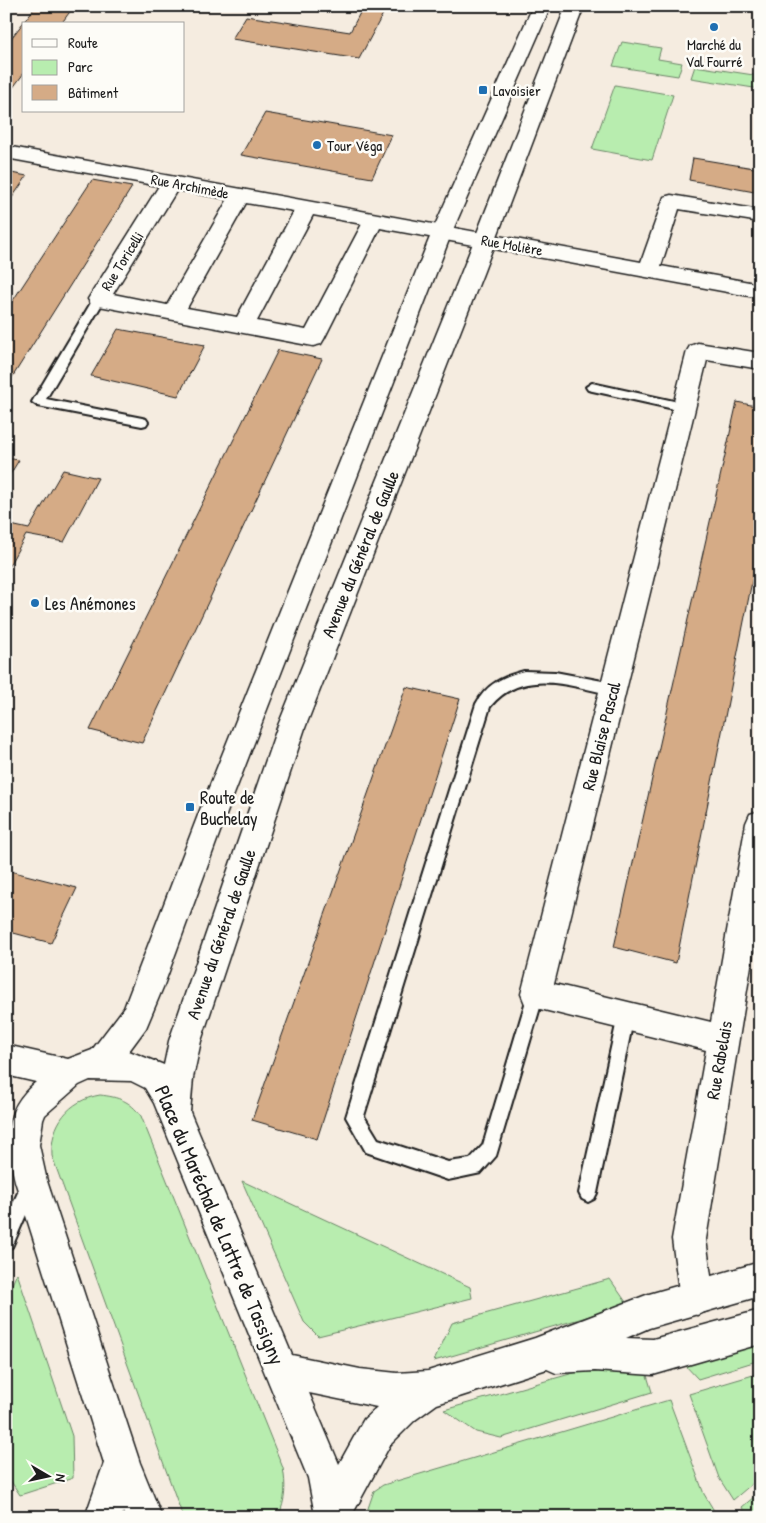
<svg xmlns="http://www.w3.org/2000/svg" width="766" height="1523" font-family="'Patrick Hand',sans-serif">
  <style>
    .green { fill: #b8edaf; stroke: #6a8466 }
    .building { fill: #d5ab86; stroke: #1c1c1c }
    .lines { fill: none; stroke-linecap: round; stroke-linejoin: round }
    .lane-casing { stroke: #1c1c1c; stroke-width: 4 }
    .street-casing { stroke: #1c1c1c; stroke-width: 3 }
    .secondary-casing { stroke: #1c1c1c; stroke-width: 3 }
    .lane { fill: #fdfcf7; fill-rule: evenodd }
    .street { fill: #fdfcf7; fill-rule: evenodd }
    .secondary { fill: #fdfcf7; fill-rule: evenodd }
    .poi-dot { fill: #1f6fb2; stroke: #fdfcf7; stroke-width: 2 }
    .labels { text-anchor: middle; dominant-baseline: central; stroke-width: 5; stroke-linejoin: round; paint-order: stroke }
    .far-poi-label { font-size: 15px; fill: #1c1c1c; stroke: #fdfcf7; text-anchor: start }
    .far-street-label { font-size: 15px; fill: #1c1c1c; stroke: #fdfcf7 }
    .street-label { font-size: 18px; fill: #1c1c1c; stroke: #fdfcf7 }
    .poi-label { font-size: 18px; fill: #1c1c1c; stroke: #fdfcf7; text-anchor: start }
    .near-street-label { font-size: 21px; fill: #1c1c1c; stroke: #fdfcf7 }
  </style>
  <rect width="100%" height="100%" fill="#f5ece0"/>
  <filter id="ink" filterUnits="userSpaceOnUse"><feTurbulence type="fractalNoise" baseFrequency=".02" numOctaves="2"/><feDisplacementMap in="SourceGraphic" scale="10" xChannelSelector="R" yChannelSelector="G"/><feConvolveMatrix kernelMatrix="1 2 1 2 8 2 1 2 1" color-interpolation-filters="sRGB"/></filter>
  <g filter="url(#ink)">
    <g class="green">
      <path d="M622 42 661 48 658 59 682 63 678 76 613 66Z"/>
      <path d="M695 66 760 76V89L691 78Z"/>
      <path d="M615 85 673 95 652 160 592 149Z"/>
      <path d="M100 1095C119 1097 130 1101 141 1116L283 1468C286 1485 286 1500 278 1517H183L52 1156C50 1124 69 1100 100 1095Z"/>
      <path d="M242 1181 470 1287 472 1298 318 1336 304 1322Z"/>
      <path d="M17 1273 72 1436 73 1478 20 1495 6 1474V1298Z"/>
      <path d="M610 1279 628 1305 434 1361 452 1323Z"/>
      <path d="M760 1342V1360L698 1379 684 1364Z"/>
      <path d="M584 1370 646 1372 652 1392 501 1438 476 1432 444 1410Z"/>
      <path d="M760 1373V1477L733 1500 719 1478 689 1394Z"/>
      <path d="M669 1400 704 1494 716 1514 713 1517H365L374 1491 383 1485Z"/>
      <path d="M760 1492V1517H747L742 1507Z"/>
    </g>
    <g class="building">
      <path d="M36 6H74L61 24H24V73L6 97V45Z"/>
      <path d="M362 9 384 12 359 59 232 39 246 16 350 32Z"/>
      <path d="M265 113 392 135 372 178 241 155Z"/>
      <path d="M693 158 760 169V193L689 180Z"/>
      <path d="M6 172 27 176 7 205H6Z"/>
      <path d="M92 180 132 187 6 387V311Z"/>
      <path d="M118 329 205 345 178 396 91 376Z"/>
      <path d="M278 350 322 359 142 743 90 730Z"/>
      <path d="M737 402 760 407V541L676 963 614 947Z"/>
      <path d="M6 458 19 460 6 481Z"/>
      <path d="M63 470 98 478 64 542 26 535 6 571V524L29 529Z"/>
      <path d="M406 687 460 699 317 1139 252 1120Z"/>
      <path d="M6 870 77 888 51 943 6 931Z"/>
    </g>
    <g class="lines">
      <defs>
        <g id="lane">
          <path d="M99 295 105 299 46 399 142 418 146 419 148 422 146 425 142 426 38 406 32 402 95 296Z"/>
          <path d="M592 383 683 403 689 407 683 411 588 390 586 387Z"/>
          <path d="M524 671 555 672 613 683 618 685 620 689 618 693 613 695C570 686 522 667 490 707L364 1116 378 1139 448 1162 470 1159 483 1145 528 994 530 989 536 986 542 989 544 994 496 1156 481 1173 448 1180 366 1152 346 1117 476 704C486 684 504 676 524 671Z"/>
          <path d="M626 1008 632 1010 634 1016 597 1193 594 1199 588 1202 582 1199 579 1193 618 1016 620 1010Z"/>
          <path d="M30 1176 36 1179 39 1185 12 1247 6 1250V1219L24 1179Z"/>
        </g>
        <g id="street">
          <path d="M6 146 641 262 664 197 671 195 760 210V222L679 209 661 266 760 284V298L380 228 324 339 321 344 313 346 99 306 91 304 88 299 159 186 6 158ZM177 190 228 199 167 305 113 294ZM246 203 294 211 237 317 187 308ZM313 215 362 224 306 330 257 321Z"/>
          <path d="M698 343 760 353V369L707 360 554 984 711 1022 746 823 750 814 760 811V911L706 1239 714 1298 709 1310 697 1315 685 1310 680 1298 672 1239 706 1050 536 1008 525 1004 521 994 687 351 690 346Z"/>
        </g>
        <path id="secondary" d="M533 6H551L452 232 228 810 164 985 146 1028 129 1051 164 1065 169 1041 277 728 462 271 566 6H584L484 271 305 728 201 1041 193 1078 190 1112 292 1355 360 1369 397 1373 428 1371 535 1338 649 1294 760 1262V1296L649 1328 626 1338 653 1339 760 1310V1344L653 1375 595 1371 556 1373 547 1369 437 1404 415 1420 390 1445 351 1517H313L314 1510 308 1478 154 1103 145 1088 131 1081 90 1080 79 1085 45 1115 43 1120 39 1145 47 1181 140 1463 162 1517H125L123 1512 122 1517H85L104 1463 15 1181C6 1141 1 1112 36 1082L6 1075V1045L68 1059 92 1050 124 1008 200 810 432 232ZM309 1393 377 1407 364 1419 339 1464Z"/>
      </defs>
      <use href="#lane" class="lane-casing"/>
      <use href="#street" class="street-casing"/>
      <use href="#secondary" class="secondary-casing"/>
      <use href="#lane" class="lane"/>
      <use href="#street" class="street"/>
      <use href="#secondary" class="secondary"/>
    </g>
  </g>
  <g class="poi-dot">
    <circle cx="714" cy="27" r="5"/>
    <rect x="478" y="85" width="10" height="10" rx="2.5"/>
    <circle cx="317" cy="145" r="5"/>
    <circle cx="35" cy="603" r="5"/>
    <rect x="185" y="802" width="10" height="10" rx="2.5"/>
  </g>
  <g class="labels">
    <g class="far-poi-label">
      <text x="714" y="44" text-anchor="middle">Marché du<tspan x="714" dy="17">Val Fourré</tspan></text>
      <text x="493" y="90">Lavoisier</text>
      <text x="327" y="145">Tour Véga</text>
    </g>
    <g class="far-street-label">
      <text transform="translate(190 186) rotate(11)">Rue Archimède</text>
      <text transform="translate(512 245) rotate(10)">Rue Molière</text>
      <text transform="translate(122 261) rotate(-58)">Rue Toricelli</text>
    </g>
    <g class="street-label">
      <text transform="translate(360 554) rotate(-68)">Avenue du Général de Gaulle</text>
      <text transform="translate(601 736) rotate(-76)">Rue Blaise Pascal</text>
      <text transform="translate(221 934) rotate(-71)">Avenue du Général de Gaulle</text>
      <text transform="translate(719 1060) rotate(-80)">Rue Rabelais</text>
    </g>
    <g class="poi-label">
      <text x="45" y="603">Les Anémones</text>
      <text x="200" y="797">Route de<tspan x="200" dy="21">Buchelay</tspan></text>
    </g>
    <g class="near-street-label">
      <text transform="translate(220 1225) rotate(67)">Place du Maréchal de Lattre de Tassigny</text>
    </g>
  </g>
  <rect width="766" height="1523" fill="none" stroke="#fdfcf7" stroke-width="25"/>
  <rect x="12" y="12" width="741" height="1498" fill="none" stroke="#1c1c1c" stroke-width="2" filter="url(#ink)"/>
  <rect x="22" y="22" width="162" height="90" fill="#fdfcf7" stroke="#a3a29f"/>
  <rect x="32" y="39" width="25" height="8" fill="#fdfcf7" stroke="#a3a29f"/>
  <text x="68" y="48" font-size="15" fill="#1c1c1c">Route</text>
  <rect x="32" y="60" width="25" height="15" fill="#b8edaf" stroke="#a3a29f"/>
  <text x="68" y="72" font-size="15" fill="#1c1c1c">Parc</text>
  <rect x="32" y="85" width="25" height="15" fill="#d5ab86" stroke="#a3a29f"/>
  <text x="68" y="98" font-size="15" fill="#1c1c1c">Bâtiment</text>
  <g transform="translate(48 1476) rotate(99)" stroke="#fdfcf7" stroke-width="4" paint-order="stroke">
  <path d="M0-4L9 19L0 12L-9 19Z" fill="#1c1c1c"/>
  <text y="-8" font-size="14" font-weight="bold" text-anchor="middle" fill="#1c1c1c">N</text>
  </g>
</svg>
